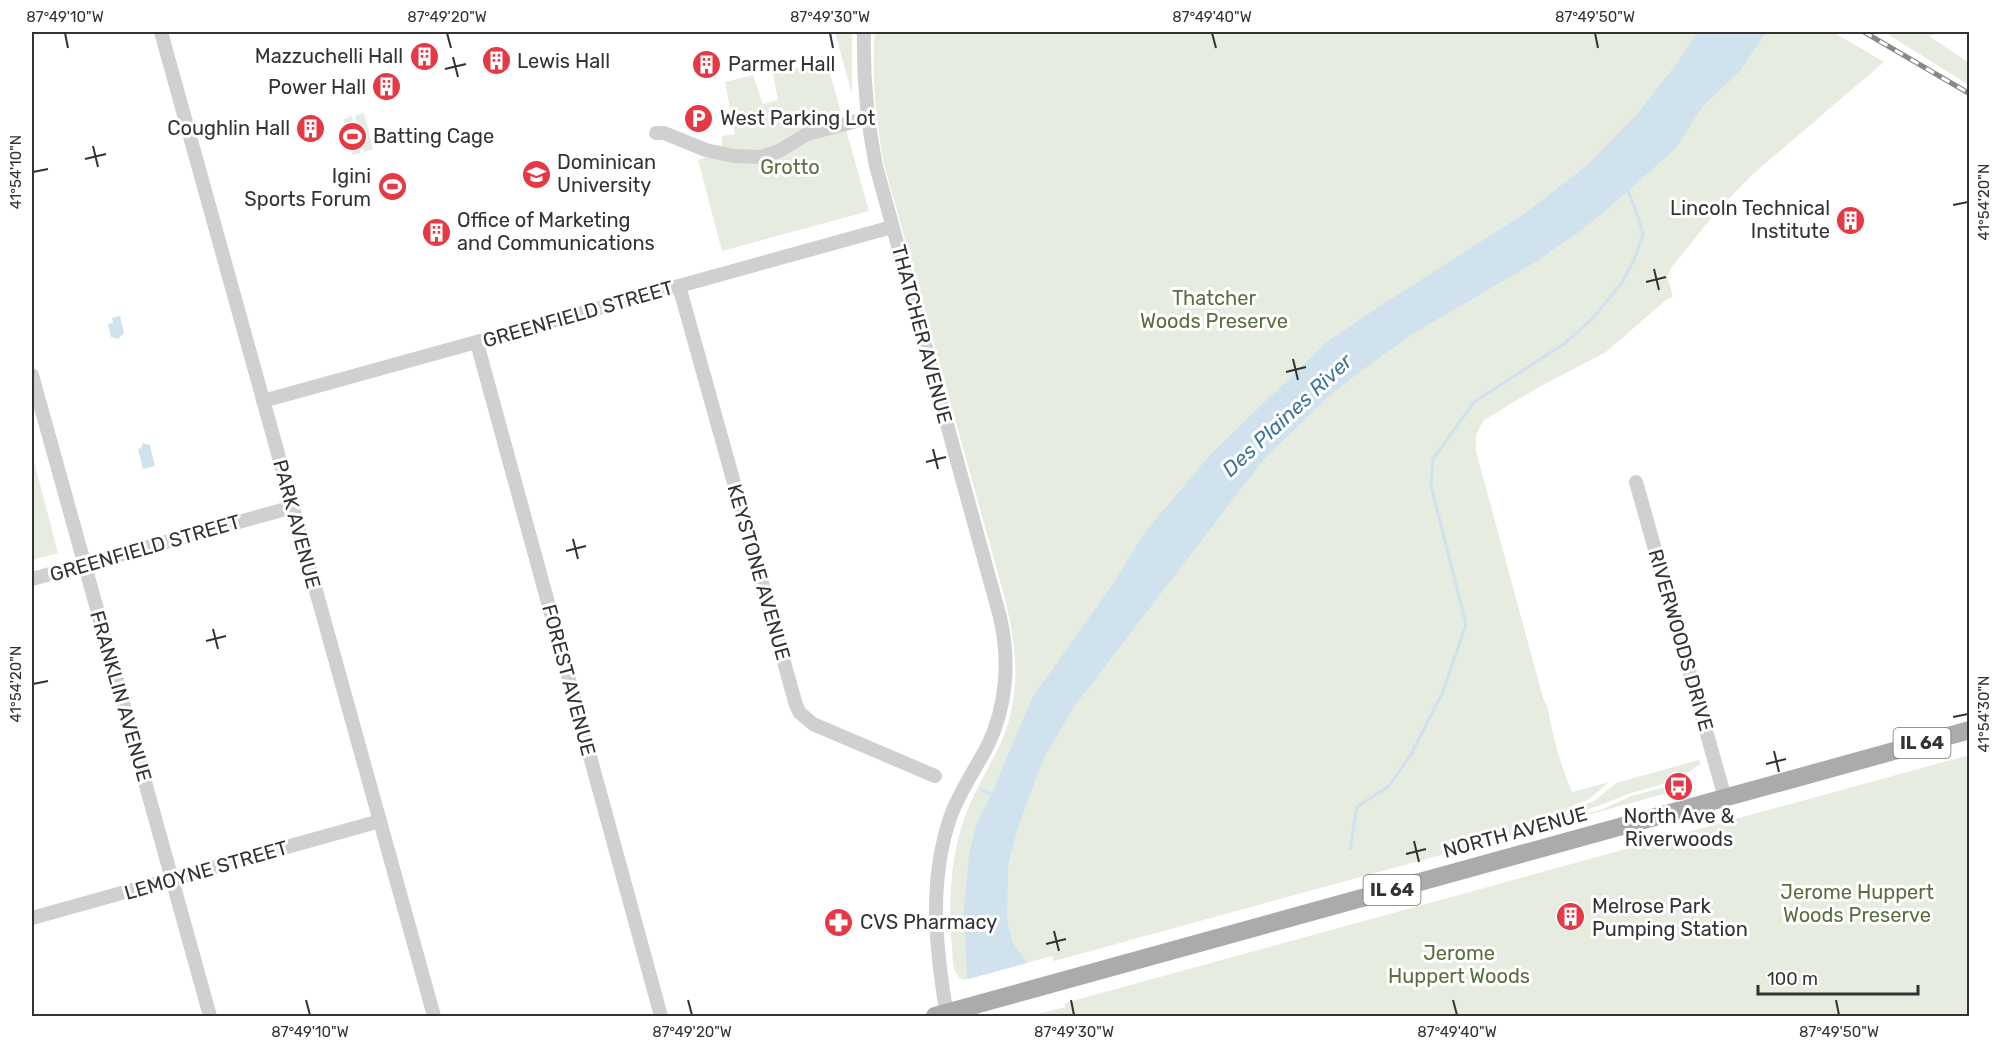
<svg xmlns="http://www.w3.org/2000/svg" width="2001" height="1048" font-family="Rubik,sans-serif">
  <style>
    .green { fill: #e6ecdf }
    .water { fill: #cfe2ee }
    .pier { fill: #fff }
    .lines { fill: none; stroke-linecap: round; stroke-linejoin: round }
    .stream { stroke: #cfe2ee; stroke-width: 3 }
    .minor { stroke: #d0d0d0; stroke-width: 14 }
    .major { stroke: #ababab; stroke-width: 18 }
    .rail-casing { stroke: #888; stroke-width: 5 }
    .rail { stroke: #fff; stroke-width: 3; stroke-dasharray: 9; stroke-linecap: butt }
    .ticks { fill: none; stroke: #333; stroke-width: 2 }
    .labels { text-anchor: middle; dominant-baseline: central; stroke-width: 6; stroke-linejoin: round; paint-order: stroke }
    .shield { fill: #fff; stroke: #707070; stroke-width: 1.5 }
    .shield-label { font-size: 18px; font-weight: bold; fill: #333 }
    .poi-label { font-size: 20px; fill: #333; stroke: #fff; text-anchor: start }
    .park-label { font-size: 20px; fill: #56703f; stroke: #fff }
    .street-label { font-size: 20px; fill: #333; stroke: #fff }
    .water-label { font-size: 21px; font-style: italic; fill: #3f7597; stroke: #fff }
    .neatline { fill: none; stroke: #333; stroke-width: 2 }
    .ticks-label { font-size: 15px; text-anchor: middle; fill: #333 }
  </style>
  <rect width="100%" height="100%" fill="#fff"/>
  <g class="green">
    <path d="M835 32H852V94Z"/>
    <path d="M875 32H1833L1884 62 1752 175 1716 212 1672 267 1667 276 1673 297 1666 300 1606 352 1539 387 1484 420 1476 435V451L1543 698C1550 711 1548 713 1551 725 1556 748 1563 771 1572 792L1609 782 1588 800 1573 805 1574 808 1594 801 1616 783 1699 760 1700 764 1677 780 1628 794 1601 805 1575 813 1577 816 1603 809 1631 796 1673 785 1675 791 1054 961 1052 956 964 980C952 976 953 959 952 948 948 900 950 849 970 804 983 773 1004 746 1011 712 1020 673 1014 637 1005 599L884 164C876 120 871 76 875 32Z"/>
    <path d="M1884 32H1943L1929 36 1969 63V85Z"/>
    <path d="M825 56 869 211 722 251 698 160 721 153 722 136 735 134 725 82 753 75 763 104 778 100 772 69 787 65 805 71 814 57Z"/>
    <path d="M364 113 373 149 364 152 355 116Z"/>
    <path d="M352 116 361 153 352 155 343 119Z"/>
    <path d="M32 454 58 553 32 560Z"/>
    <path d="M1969 755V1016H1029L1065 1007V1003Z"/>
  </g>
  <g class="water">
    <path d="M1698 32H1766L1739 72 1702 107 1676 148 1605 211 1579 232 1537 261 1414 333 1365 368 1330 395 1264 459 1073 708 1043 760 1018 827 1008 865 1007 921 1013 944 1028 963 1033 1016H975L967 976 964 912 969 855 976 825 993 791 1032 698 1113 584 1145 532 1210 455 1327 342 1374 310 1524 214 1585 167 1639 112 1677 63Z"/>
    <path d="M120 316 124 333 118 339 111 337 108 324 113 323 112 318Z"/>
    <path d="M143 443 150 445 155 466 143 469 138 449 141 448Z"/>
  </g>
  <path class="pier" d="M1031 962 1037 1014 1029 1016H972L965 980Z"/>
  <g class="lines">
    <g class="stream">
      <path d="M982 790 994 795"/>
      <path d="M1350 849 1357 807 1389 786 1410 756 1443 692 1466 624 1431 486 1433 459 1474 402 1564 344 1593 318 1621 284 1634 260 1643 235 1639 219 1627 189"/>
    </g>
    <g class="minor">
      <path d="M161 32 434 1016"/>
      <path d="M864 32C863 77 867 121 876 166L1000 617C1010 660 1007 705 988 745 975 770 959 792 950 818 928 884 936 950 947 1016"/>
      <path d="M656 133H664L706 150 734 156 761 157 779 151 807 134 868 118"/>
      <path d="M679 286 796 705 800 713 813 724 935 776"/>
      <path d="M477 343 661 1016"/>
      <path d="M32 375 210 1016"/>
      <path d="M263 401 892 227"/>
      <path d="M1636 482 1725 798"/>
      <path d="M32 579 293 507"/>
      <path d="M32 918 380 821"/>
    </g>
    <path class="major" d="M935 1016 1970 730"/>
    <defs>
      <path id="rail" d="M1864 32 1970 94"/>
    </defs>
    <use href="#rail" class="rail-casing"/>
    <use href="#rail" class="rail"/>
  </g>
  <path class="ticks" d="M65 33 68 48M447 33 451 48M830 33 833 48M1212 33 1216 48M1595 33 1598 48M453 57 458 77M445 69 466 64M93 146 98 167M85 159 106 154M33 172 48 169M1953 205 1968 202M1654 269 1659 290M1646 282 1666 277M1293 359 1298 380M1286 372 1306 367M933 449 938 469M926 462 946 457M573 539 578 559M566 551 586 546M213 629 218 649M206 641 226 636M33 684 48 681M1953 717 1968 714M1774 751 1779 772M1766 764 1786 759M1414 841 1419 862M1406 854 1426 849M1054 931 1059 951M1046 944 1066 939M306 1000 310 1015M688 1000 692 1015M1071 1000 1074 1015M1453 1000 1457 1015M1836 1000 1839 1015"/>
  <defs>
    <symbol id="building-disc" viewBox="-11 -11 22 22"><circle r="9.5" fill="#e63946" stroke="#fff"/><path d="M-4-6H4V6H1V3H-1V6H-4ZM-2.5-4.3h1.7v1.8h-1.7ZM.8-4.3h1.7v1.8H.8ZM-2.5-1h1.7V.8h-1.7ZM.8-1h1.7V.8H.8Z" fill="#fff"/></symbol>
    <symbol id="parking-disc" viewBox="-11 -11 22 22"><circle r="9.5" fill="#e63946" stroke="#fff"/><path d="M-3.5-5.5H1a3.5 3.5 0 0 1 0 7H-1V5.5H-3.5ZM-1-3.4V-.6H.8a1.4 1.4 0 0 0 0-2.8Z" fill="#fff"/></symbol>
    <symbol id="stadium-disc" viewBox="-11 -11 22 22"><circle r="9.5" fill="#e63946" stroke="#fff"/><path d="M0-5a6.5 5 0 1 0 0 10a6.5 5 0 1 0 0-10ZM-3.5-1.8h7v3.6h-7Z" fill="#fff"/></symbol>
    <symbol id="university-disc" viewBox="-11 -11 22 22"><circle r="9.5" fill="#e63946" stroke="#fff"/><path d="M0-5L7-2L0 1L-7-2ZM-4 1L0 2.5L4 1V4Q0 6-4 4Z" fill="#fff"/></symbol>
    <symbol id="bus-disc" viewBox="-11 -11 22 22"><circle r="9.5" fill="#e63946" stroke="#fff"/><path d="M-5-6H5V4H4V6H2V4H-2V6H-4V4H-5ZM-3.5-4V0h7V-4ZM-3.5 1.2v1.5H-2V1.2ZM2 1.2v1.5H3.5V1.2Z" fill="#fff"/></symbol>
    <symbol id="pharmacy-disc" viewBox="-11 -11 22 22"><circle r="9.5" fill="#e63946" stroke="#fff"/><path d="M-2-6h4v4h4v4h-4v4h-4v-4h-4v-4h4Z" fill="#fff"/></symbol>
  </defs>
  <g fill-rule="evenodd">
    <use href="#building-disc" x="408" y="40" width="33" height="33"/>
    <use href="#building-disc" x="480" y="44" width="33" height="33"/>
    <use href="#building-disc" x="690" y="48" width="33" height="33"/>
    <use href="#building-disc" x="370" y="70" width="33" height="33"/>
    <use href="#parking-disc" x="682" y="102" width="33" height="33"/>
    <use href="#building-disc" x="294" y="112" width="33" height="33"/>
    <use href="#stadium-disc" x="336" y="120" width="33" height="33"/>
    <use href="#university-disc" x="520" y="158" width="33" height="33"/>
    <use href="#stadium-disc" x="376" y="170" width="33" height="33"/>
    <use href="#building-disc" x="1834" y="204" width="33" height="33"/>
    <use href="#building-disc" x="420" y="216" width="33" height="33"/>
    <use href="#bus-disc" x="1662" y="770" width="33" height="33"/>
    <use href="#building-disc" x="1554" y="900" width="33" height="33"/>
    <use href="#pharmacy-disc" x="822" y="906" width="33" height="33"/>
  </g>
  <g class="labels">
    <g class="shield">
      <rect x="1893.5" y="728" width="57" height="30" rx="4.5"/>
      <rect x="1363.5" y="875" width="57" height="30" rx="4.5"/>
    </g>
    <g class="shield-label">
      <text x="1922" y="743">IL 64</text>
      <text x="1392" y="890">IL 64</text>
    </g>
    <g class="poi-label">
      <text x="403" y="56" text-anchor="end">Mazzuchelli Hall</text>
      <text x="517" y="61">Lewis Hall</text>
      <text x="728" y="64">Parmer Hall</text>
      <text x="366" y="87" text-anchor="end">Power Hall</text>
      <text x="720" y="118">West Parking Lot</text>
      <text x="290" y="128" text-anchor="end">Coughlin Hall</text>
      <text x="373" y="136">Batting Cage</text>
      <text x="557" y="162">Dominican<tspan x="557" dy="23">University</tspan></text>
      <text x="371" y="176" text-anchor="end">Igini<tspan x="371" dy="23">Sports Forum</tspan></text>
      <text x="1830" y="208" text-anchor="end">Lincoln Technical<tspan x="1830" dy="23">Institute</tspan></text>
      <text x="457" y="220">Office of Marketing<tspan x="457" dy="23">and Communications</tspan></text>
      <text x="1679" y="816" text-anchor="middle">North Ave &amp;<tspan x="1679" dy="23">Riverwoods</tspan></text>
      <text x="1592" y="906">Melrose Park<tspan x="1592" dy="23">Pumping Station</tspan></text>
      <text x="860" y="922">CVS Pharmacy</text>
    </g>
    <g class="park-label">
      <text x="790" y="167">Grotto</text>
      <text x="1214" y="298">Thatcher<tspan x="1214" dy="23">Woods Preserve</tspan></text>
      <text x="1857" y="892">Jerome Huppert<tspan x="1857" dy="23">Woods Preserve</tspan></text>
      <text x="1459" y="953">Jerome<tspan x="1459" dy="23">Huppert Woods</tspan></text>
    </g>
    <g class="street-label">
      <text transform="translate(578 314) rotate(-16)">GREENFIELD STREET</text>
      <text transform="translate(922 334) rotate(75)">THATCHER AVENUE</text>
      <text transform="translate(297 524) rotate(75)">PARK AVENUE</text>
      <text transform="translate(145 548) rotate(-16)">GREENFIELD STREET</text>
      <text transform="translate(759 572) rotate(74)">KEYSTONE AVENUE</text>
      <text transform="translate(1681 640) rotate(74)">RIVERWOODS DRIVE</text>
      <text transform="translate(569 680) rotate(75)">FOREST AVENUE</text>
      <text transform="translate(121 696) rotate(74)">FRANKLIN AVENUE</text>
      <text transform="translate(1515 832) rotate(-15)">NORTH AVENUE</text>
      <text transform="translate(206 870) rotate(-16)">LEMOYNE STREET</text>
    </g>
    <g class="water-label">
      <text transform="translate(1287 415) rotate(-43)">Des Plaines River</text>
    </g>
  </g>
  <rect width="2001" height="1048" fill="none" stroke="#ffffff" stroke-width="66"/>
  <path d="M1758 985v9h160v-9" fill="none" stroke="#333333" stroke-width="3"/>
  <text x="1767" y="985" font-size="18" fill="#333333" stroke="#ffffff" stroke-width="4.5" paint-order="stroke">100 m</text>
  <rect x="33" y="33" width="1935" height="982" class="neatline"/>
  <g class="ticks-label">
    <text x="65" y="22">87°49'10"W</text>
    <text x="447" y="22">87°49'20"W</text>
    <text x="830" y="22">87°49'30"W</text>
    <text x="1212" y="22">87°49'40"W</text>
    <text x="1595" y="22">87°49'50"W</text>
    <text transform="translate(16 172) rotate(-90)" y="5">41°54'10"N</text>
    <text transform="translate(1984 202) rotate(-90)" y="5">41°54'20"N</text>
    <text transform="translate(16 684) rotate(-90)" y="5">41°54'20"N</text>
    <text transform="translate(1984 714) rotate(-90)" y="5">41°54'30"N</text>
    <text x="310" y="1037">87°49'10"W</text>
    <text x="692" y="1037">87°49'20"W</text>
    <text x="1074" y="1037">87°49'30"W</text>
    <text x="1457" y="1037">87°49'40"W</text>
    <text x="1839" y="1037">87°49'50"W</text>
  </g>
</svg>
